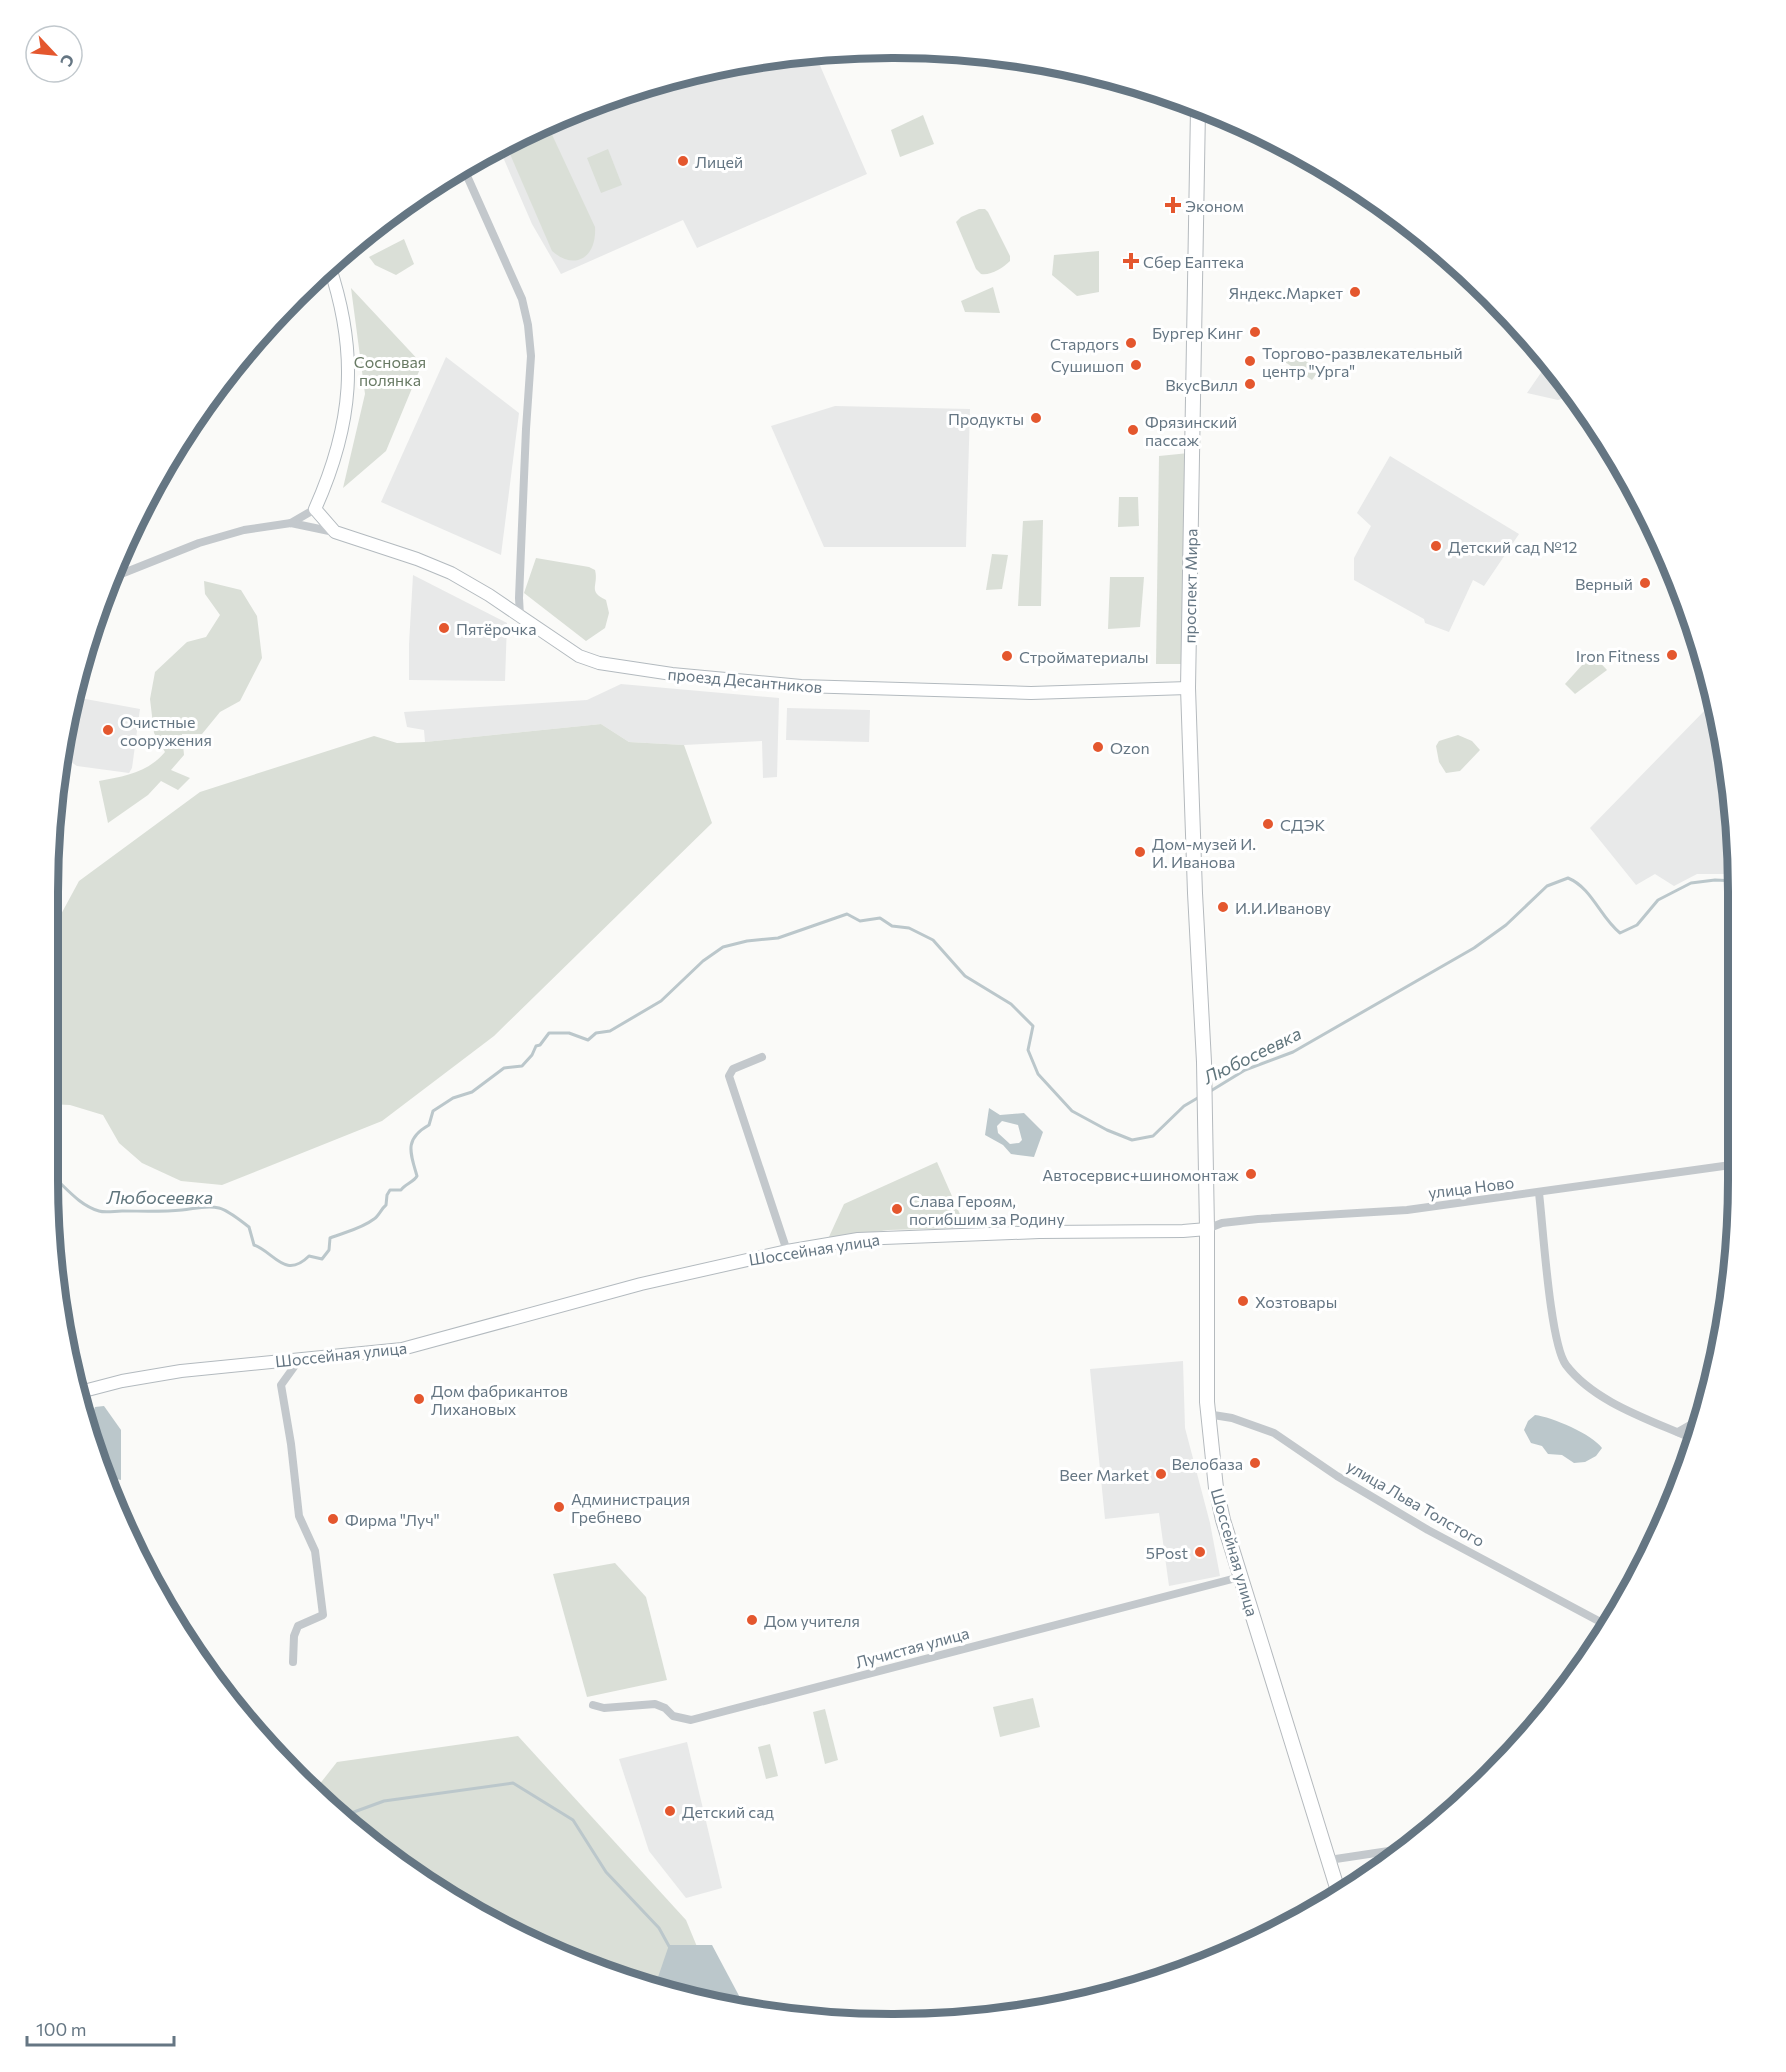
<svg xmlns="http://www.w3.org/2000/svg" width="1786" height="2072" font-family="Commissioner,sans-serif">
  <style>
    .built { fill: #e8e9e9 }
    .green { fill: #dadfd7 }
    .water { fill: #bbc7cb; fill-rule: evenodd }
    .lines { fill: none; stroke-linecap: round; stroke-linejoin: round }
    .stream { stroke: #bbc7cb; stroke-width: 3 }
    .secondary-casing { stroke: #b3babf; stroke-width: 14 }
    .primary-casing { stroke: #b5babe; stroke-width: 16 }
    .street { stroke: #c3c8cc; stroke-width: 8 }
    .secondary { stroke: #fff; stroke-width: 12 }
    .primary { stroke: #fff; stroke-width: 14 }
    .poi-dot { fill: #e4572e; stroke: #fff; stroke-width: 2 }
    .labels { text-anchor: middle; dominant-baseline: central; stroke-width: 6; stroke-linejoin: round; paint-order: stroke }
    .poi-label { font-size: 16px; fill: #657683; stroke: #fff; text-anchor: start }
    .park-label { font-size: 16px; fill: #687a64; stroke: #fff }
    .street-label { font-size: 16px; fill: #657683; stroke: #fff }
    .water-label { font-size: 18px; font-style: italic; fill: #60757c; stroke: #fff }
    .rim { fill: none; stroke: #657683; stroke-width: 8 }
  </style>
  <rect width="100%" height="100%" fill="#fafaf8"/>
  <g class="built">
    <path d="M815 54 867 174 697 248 683 220 561 274 532 224 499 148 622 93 783 55Z"/>
    <path d="M1535 345 1571 396 1558 400 1527 393 1547 364 1531 351Z"/>
    <path d="M446 357 519 413 501 555 381 502Z"/>
    <path d="M835 406 970 409 966 547H824L771 426Z"/>
    <path d="M1390 456 1519 534 1484 586 1473 580 1449 632 1425 623 1424 619 1354 580V558L1371 526 1357 513Z"/>
    <path d="M413 575 507 623 505 681 409 680V644Z"/>
    <path d="M621 684 779 698 777 777 763 778 762 741 684 745 629 742 601 724 425 742 424 730 407 727 404 712 587 700Z"/>
    <path d="M80 698 140 709 132 768 129 773 77 766 71 762Z"/>
    <path d="M1710 705 1736 837V874H1697L1674 886 1655 874 1636 885 1590 828Z"/>
    <path d="M787 708 870 710 869 742 786 740Z"/>
    <path d="M1183 1361 1185 1428 1210 1523 1220 1576 1169 1586 1159 1513 1105 1519 1090 1369Z"/>
    <path d="M687 1742 722 1888 686 1898 649 1851 619 1759Z"/>
  </g>
  <g class="green">
    <path d="M923 115 934 144 900 157 891 130Z"/>
    <path d="M548 126 595 227C597 256 576 272 552 251L506 145Z"/>
    <path d="M608 149 622 185 601 193 587 158Z"/>
    <path d="M979 209H985L988 212 1010 256V261C1003 268 990 276 981 274L976 269 956 222 961 217Z"/>
    <path d="M404 239 414 264 396 275 375 265 369 257Z"/>
    <path d="M1099 251V292L1077 296 1052 275 1054 255Z"/>
    <path d="M993 287 1000 313 965 312 961 301Z"/>
    <path d="M351 288 422 364 386 451 343 488 365 394Z"/>
    <path d="M1294 349 1321 367 1312 380 1285 362Z"/>
    <path d="M1189 453 1184 664H1156L1159 456Z"/>
    <path d="M1119 497H1138L1139 526 1118 527Z"/>
    <path d="M1043 520 1041 606H1018L1023 521Z"/>
    <path d="M992 554 1008 555 1002 589 986 590Z"/>
    <path d="M536 558 589 567 595 570C599 586 587 591 606 600L609 613 605 628 586 641 524 593Z"/>
    <path d="M1110 577H1144L1140 627 1108 629Z"/>
    <path d="M204 581 241 590 257 616 262 658 240 701 220 712 202 734H182L184 755 171 770 190 778 178 790 161 781 148 795 108 823 99 781C125 776 147 773 165 752L154 733 150 699 155 672 187 642 206 637 220 615 205 594Z"/>
    <path d="M1592 654 1607 670 1575 694 1565 684Z"/>
    <path d="M601 724 629 742 684 745 712 823 494 1036 382 1121 222 1185 181 1181 142 1163 119 1143 103 1115 70 1105 49 1104 53 929 79 881 200 792 374 736 397 743 425 742Z"/>
    <path d="M1458 735 1472 741 1480 750 1460 771 1446 773 1439 762 1436 746 1439 741Z"/>
    <path d="M937 1162 966 1228 888 1230 828 1239 844 1204Z"/>
    <path d="M615 1563 646 1597 667 1680 587 1697 553 1574Z"/>
    <path d="M1033 1698 1040 1727 1000 1737 993 1707Z"/>
    <path d="M825 1709 838 1760 825 1764 813 1712Z"/>
    <path d="M518 1736 686 1920 719 2000 569 1960 379 1850 315 1790 337 1762Z"/>
    <path d="M770 1744 778 1776 766 1779 758 1747Z"/>
  </g>
  <g class="water">
    <path d="M989 1108 1000 1115 1024 1113 1043 1132 1034 1157 1011 1154 1003 1145 985 1135ZM1002 1121 1018 1125 1022 1140 1019 1143 1010 1144 998 1133 997 1126Z"/>
    <path d="M104 1406 121 1430V1480L107 1477 88 1426 95 1407Z"/>
    <path d="M1535 1415C1552 1417 1592 1434 1602 1448L1596 1456 1585 1462 1574 1463 1562 1455 1548 1454 1542 1446 1531 1443 1524 1430 1528 1421Z"/>
    <path d="M669 1945H712L745 2007 656 1983Z"/>
  </g>
  <g class="lines">
    <g class="stream">
      <path d="M1209 1092 1245 1070 1293 1052 1474 948 1506 925 1547 886 1568 878C1592 888 1600 917 1620 933L1637 925 1658 900 1691 883 1715 880 1736 881"/>
      <path d="M48 1172C64 1185 78 1205 99 1211 105 1213 115 1211 122 1211 142 1211 162 1212 182 1210 194 1209 206 1205 219 1208 228 1210 241 1221 249 1227L254 1245C274 1252 285 1280 309 1256L322 1259 329 1250 330 1238C345 1232 361 1229 374 1219 379 1216 381 1209 386 1205L387 1195 390 1190H401C405 1184 414 1182 417 1176 410 1152 404 1139 429 1125L433 1111 453 1098 472 1092 504 1068 522 1066 532 1055 536 1046 540 1045 549 1033H569L588 1040 596 1033 610 1031 661 1001 703 961 723 947 747 941 778 938 847 914 860 921 880 918 892 926 909 928 933 940 965 976 1011 1004 1033 1026 1028 1050 1038 1074 1072 1111 1107 1130 1132 1140 1153 1136 1184 1106 1201 1096"/>
      <path d="M343 1816 384 1801 513 1783 573 1820 606 1872 659 1928 670 1948"/>
    </g>
    <defs>
      <g id="secondary">
        <path d="M329 265C359 354 353 424 315 509L335 532 417 559 451 573 489 595 579 656 599 663 672 674 801 686 1031 693 1188 688"/>
        <path d="M76 1393 122 1381 181 1371 402 1349 641 1284 787 1251 858 1239 1039 1232 1183 1231 1207 1229"/>
      </g>
      <path id="primary" d="M1198 109 1188 688 1195 893 1204 1062 1207 1229V1402L1216 1488 1223 1520 1339 1894"/>
    </defs>
    <use href="#secondary" class="secondary-casing"/>
    <use href="#primary" class="primary-casing"/>
    <g class="street">
      <path d="M463 167 522 299 528 325 531 356 526 429 519 598 520 616"/>
      <path d="M291 523 315 509"/>
      <path d="M111 578 199 543 244 530 291 523 334 532"/>
      <path d="M762 1057 733 1069 729 1076 787 1251"/>
      <path d="M1539 1193C1543 1226 1550 1344 1566 1365 1595 1403 1651 1420 1693 1439"/>
      <path d="M1207 1229 1222 1223 1258 1219 1407 1210 1738 1164"/>
      <path d="M70 1350 84 1391"/>
      <path d="M1207 1414 1232 1418 1274 1433 1337 1476 1428 1530 1608 1626"/>
      <path d="M1678 1432 1699 1420"/>
      <path d="M293 1662 294 1636 298 1626 323 1615 315 1551 299 1516 291 1444 281 1385 299 1360"/>
      <path d="M593 1705 604 1708 655 1704 665 1708 673 1716 691 1720 1240 1577"/>
      <path d="M1329 1860 1402 1849"/>
    </g>
    <use href="#secondary" class="secondary"/>
    <use href="#primary" class="primary"/>
  </g>
  <g class="poi-dot">
    <circle cx="683" cy="161" r="6"/>
    <path d="M1170 196h6v6h6v6h-6v6h-6v-6h-6v-6h6z"/>
    <path d="M1128 252h6v6h6v6h-6v6h-6v-6h-6v-6h6z"/>
    <circle cx="1355" cy="292" r="6"/>
    <circle cx="1255" cy="332" r="6"/>
    <circle cx="1131" cy="343" r="6"/>
    <circle cx="1250" cy="361" r="6"/>
    <circle cx="1136" cy="365" r="6"/>
    <circle cx="1250" cy="384" r="6"/>
    <circle cx="1036" cy="418" r="6"/>
    <circle cx="1133" cy="430" r="6"/>
    <circle cx="1436" cy="546" r="6"/>
    <circle cx="1645" cy="583" r="6"/>
    <circle cx="444" cy="628" r="6"/>
    <circle cx="1672" cy="655" r="6"/>
    <circle cx="1007" cy="656" r="6"/>
    <circle cx="108" cy="730" r="6"/>
    <circle cx="1098" cy="747" r="6"/>
    <circle cx="1268" cy="824" r="6"/>
    <circle cx="1140" cy="852" r="6"/>
    <circle cx="1223" cy="907" r="6"/>
    <circle cx="1251" cy="1174" r="6"/>
    <circle cx="897" cy="1209" r="6"/>
    <circle cx="1243" cy="1301" r="6"/>
    <circle cx="419" cy="1399" r="6"/>
    <circle cx="1255" cy="1463" r="6"/>
    <circle cx="1161" cy="1474" r="6"/>
    <circle cx="559" cy="1507" r="6"/>
    <circle cx="333" cy="1519" r="6"/>
    <circle cx="1200" cy="1552" r="6"/>
    <circle cx="752" cy="1620" r="6"/>
    <circle cx="670" cy="1811" r="6"/>
  </g>
  <g class="labels">
    <g class="poi-label">
      <text x="695" y="161">Лицей</text>
      <text x="1185" y="205">Эконом</text>
      <text x="1143" y="261">Сбер Еаптека</text>
      <text x="1343" y="292" text-anchor="end">Яндекс.Маркет</text>
      <text x="1243" y="332" text-anchor="end">Бургер Кинг</text>
      <text x="1119" y="343" text-anchor="end">Стардогs</text>
      <text x="1262" y="352">Торгово-развлекательный<tspan x="1262" dy="18">центр "Урга"</tspan></text>
      <text x="1124" y="365" text-anchor="end">Сушишоп</text>
      <text x="1238" y="384" text-anchor="end">ВкусВилл</text>
      <text x="1024" y="418" text-anchor="end">Продукты</text>
      <text x="1145" y="421">Фрязинский<tspan x="1145" dy="18">пассаж</tspan></text>
      <text x="1448" y="546">Детский сад №12</text>
      <text x="1633" y="583" text-anchor="end">Верный</text>
      <text x="456" y="628">Пятёрочка</text>
      <text x="1660" y="655" text-anchor="end">Iron Fitness</text>
      <text x="1019" y="656">Стройматериалы</text>
      <text x="120" y="721">Очистные<tspan x="120" dy="18">сооружения</tspan></text>
      <text x="1110" y="747">Ozon</text>
      <text x="1280" y="824">СДЭК</text>
      <text x="1152" y="843">Дом-музей И.<tspan x="1152" dy="18">И. Иванова</tspan></text>
      <text x="1235" y="907">И.И.Иванову</text>
      <text x="1239" y="1174" text-anchor="end">Автосервис+шиномонтаж</text>
      <text x="909" y="1200">Слава Героям,<tspan x="909" dy="18">погибшим за Родину</tspan></text>
      <text x="1255" y="1301">Хозтовары</text>
      <text x="431" y="1390">Дом фабрикантов<tspan x="431" dy="18">Лихановых</tspan></text>
      <text x="1243" y="1463" text-anchor="end">Велобаза</text>
      <text x="1149" y="1474" text-anchor="end">Beer Market</text>
      <text x="571" y="1498">Администрация<tspan x="571" dy="18">Гребнево</tspan></text>
      <text x="345" y="1519">Фирма "Луч"</text>
      <text x="1188" y="1552" text-anchor="end">5Post</text>
      <text x="764" y="1620">Дом учителя</text>
      <text x="682" y="1811">Детский сад</text>
    </g>
    <g class="park-label">
      <text x="390" y="361">Сосновая<tspan x="390" dy="18">полянка</tspan></text>
    </g>
    <g class="street-label">
      <text transform="translate(1190 586) rotate(-89)">проспект Мира</text>
      <text transform="translate(745 680) rotate(5)">проезд Десантников</text>
      <text transform="translate(1471 1187) rotate(-7)">улица Ново</text>
      <text transform="translate(814 1249) rotate(-9)">Шоссейная улица</text>
      <text transform="translate(341 1354) rotate(-6)">Шоссейная улица</text>
      <text transform="translate(1416 1503) rotate(30)">улица Льва Толстого</text>
      <text transform="translate(1235 1552) rotate(74)">Шоссейная улица</text>
      <text transform="translate(912 1647) rotate(-15)">Лучистая улица</text>
    </g>
    <g class="water-label">
      <text transform="translate(1252 1055) rotate(-26)">Любосеевка</text>
      <text x="160" y="1197">Любосеевка</text>
    </g>
  </g>
  <path d="M0 0H1786V2072H0ZM892 58H894A834 834 0 0 1 1728 892V1180A834 834 0 0 1 894 2014H892A834 834 0 0 1 58 1180V892A834 834 0 0 1 892 58Z" fill="#fff" fill-rule="evenodd"/>
  <path class="rim" d="M892 58H894A834 834 0 0 1 1728 892V1180A834 834 0 0 1 894 2014H892A834 834 0 0 1 58 1180V892A834 834 0 0 1 892 58Z"/>
  <g transform="translate(54 54) rotate(116)"><circle r="28" fill="#ffffff" stroke="#c1c8cd" stroke-width="1.5"/>
  <path d="M0-4.5L10 22L0 15L-10 22Z" fill="#e4572e"/>
  <text y="-9" font-size="16" font-weight="bold" text-anchor="middle" fill="#657683">С</text>
  </g>
  <path d="M27 2036v9h147v-9" fill="none" stroke="#657683" stroke-width="3"/>
  <text x="36" y="2036" font-size="18" fill="#657683" stroke="#ffffff" stroke-width="4.5" paint-order="stroke">100 m</text>
</svg>
